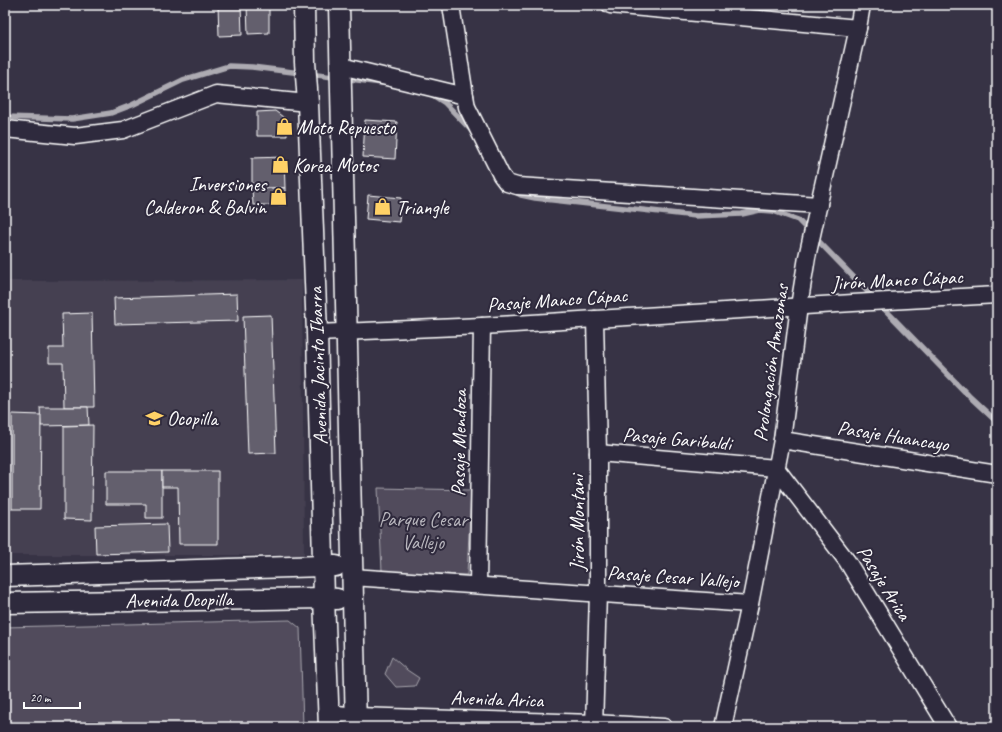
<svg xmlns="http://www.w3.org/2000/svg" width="1002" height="732" font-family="Caveat,sans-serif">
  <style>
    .built { fill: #444051 }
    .green { fill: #514c5c; stroke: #a8a6ae }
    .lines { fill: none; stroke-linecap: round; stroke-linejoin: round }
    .stream { stroke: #adabb2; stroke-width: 5.5 }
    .building { fill: #635f6d; stroke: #fff }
    .minor-casing { stroke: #fff; stroke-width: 19 }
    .tertiary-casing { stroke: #fff; stroke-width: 23 }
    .minor { stroke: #2f2a3d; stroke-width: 16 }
    .tertiary { stroke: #2f2a3d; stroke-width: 20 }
    .labels { text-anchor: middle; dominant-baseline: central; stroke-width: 4; stroke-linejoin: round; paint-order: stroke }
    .poi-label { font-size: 20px; fill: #fff; stroke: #2f2a3d; text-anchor: start }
    .street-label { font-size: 20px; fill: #fff; stroke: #2f2a3d }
    .park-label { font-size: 20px; fill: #b9b7be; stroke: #2f2a3d }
  </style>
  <rect width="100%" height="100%" fill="#373345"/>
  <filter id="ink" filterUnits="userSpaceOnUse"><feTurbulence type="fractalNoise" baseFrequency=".025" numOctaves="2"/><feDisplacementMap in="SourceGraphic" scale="8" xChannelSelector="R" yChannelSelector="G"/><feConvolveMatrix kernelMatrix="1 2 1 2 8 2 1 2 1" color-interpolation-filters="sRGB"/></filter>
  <g filter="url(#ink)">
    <path class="built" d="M302 280 304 555H5V281Z"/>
    <g class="green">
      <path d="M378 488 471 490 467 575 382 571Z"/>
      <path d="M290 620 300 628 303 727H5V627Z"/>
      <path d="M392 657 407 670 419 678 415 686 396 687 385 674Z"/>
    </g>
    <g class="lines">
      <g class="stream">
        <path d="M431 94 445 103 473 132"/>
        <path d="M5 117 72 119 111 113 132 105 183 80 229 66 252 67 382 83"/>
        <path d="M514 191 521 195 535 198 696 216 742 214 760 210 773 211 798 220 969 396 997 422"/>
      </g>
    </g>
    <g class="building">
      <path d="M218 5H241L242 35 219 36Z"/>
      <path d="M247 5H269V33L248 34Z"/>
      <path d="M275 111 287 120V136H257V112Z"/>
      <path d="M365 120 397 122 395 159 363 157Z"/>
      <path d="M284 157 285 188H252V158Z"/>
      <path d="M252 188H285V205H253Z"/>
      <path d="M368 195 401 198 399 222 366 219Z"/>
      <path d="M237 294 238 321 115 324 114 298Z"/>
      <path d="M92 313 94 407H64L63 363H49V348H63L62 314Z"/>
      <path d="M271 315 276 453 248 454 243 316Z"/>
      <path d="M40 407H88L89 425 41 426Z"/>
      <path d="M12 414 41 415 40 509H12Z"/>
      <path d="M93 425 92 520 64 519V426Z"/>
      <path d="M106 471H162V518H146V504H106Z"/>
      <path d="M162 471H218V544H179L178 487H162Z"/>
      <path d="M167 524 168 552 96 554 95 526Z"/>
    </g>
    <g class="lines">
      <defs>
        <g id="minor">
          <path d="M451 5 465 96"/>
          <path d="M610 5 858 28"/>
          <path d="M341 66 465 96 467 107 501 175 507 183 517 186 819 205"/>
          <path d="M5 129 75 136 123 130 216 94 308 103"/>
          <path d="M317 333 482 326 853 303 997 295"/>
          <path d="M782 440 997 474"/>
          <path d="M598 453 776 468 847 561 948 727"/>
          <path d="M352 577 750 604"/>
          <path d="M478 585 482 326"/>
          <path d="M328 713 356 716 594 723 664 727"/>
          <path d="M594 727 598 593V453L595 319"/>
          <path d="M723 727 750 604 782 440 799 306 807 257 858 28 862 5"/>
        </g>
        <g id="tertiary">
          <path d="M304 5 305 62 308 103 317 333 324 598 329 727"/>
          <path d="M339 5 356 727"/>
          <path d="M5 576 323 566H336"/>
          <path d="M5 603 324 598 337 599"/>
        </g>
      </defs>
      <use href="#minor" class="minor-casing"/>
      <use href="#tertiary" class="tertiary-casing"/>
      <use href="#minor" class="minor"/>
      <use href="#tertiary" class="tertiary"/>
    </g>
  </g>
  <defs>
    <symbol id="shop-bare" viewBox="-9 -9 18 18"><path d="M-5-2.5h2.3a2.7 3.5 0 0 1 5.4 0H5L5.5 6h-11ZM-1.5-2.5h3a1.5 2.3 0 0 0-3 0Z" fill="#ffd166" stroke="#2f2a3d" stroke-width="2.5" paint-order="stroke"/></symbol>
    <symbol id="school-bare" viewBox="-9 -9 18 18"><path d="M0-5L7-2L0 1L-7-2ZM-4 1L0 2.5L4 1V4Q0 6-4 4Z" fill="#ffd166" stroke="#2f2a3d" stroke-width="2.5" paint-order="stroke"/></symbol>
  </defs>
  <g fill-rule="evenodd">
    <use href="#shop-bare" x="272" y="114" width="25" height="25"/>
    <use href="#shop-bare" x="268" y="152" width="25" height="25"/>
    <use href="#shop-bare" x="266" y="184" width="25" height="25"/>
    <use href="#shop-bare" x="370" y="194" width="25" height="25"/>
    <use href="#school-bare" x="142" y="406" width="25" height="25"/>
  </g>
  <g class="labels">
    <g class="poi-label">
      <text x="297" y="127">Moto Repuesto</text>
      <text x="293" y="165">Korea Motos</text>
      <text x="266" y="184" text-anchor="end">Inversiones<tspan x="266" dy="23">Calderon &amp; Balvin</tspan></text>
      <text x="396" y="207">Triangle</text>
      <text x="167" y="418">Ocopilla</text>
    </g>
    <g class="street-label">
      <text transform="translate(897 280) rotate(-3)">Jirón Manco Cápac</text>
      <text transform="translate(557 300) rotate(-4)">Pasaje Manco Cápac</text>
      <text transform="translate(771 363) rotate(-82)">Prolongación Amazonas</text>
      <text transform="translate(318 366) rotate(-92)">Avenida Jacinto Ibarra</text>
      <text transform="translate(893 436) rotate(9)">Pasaje Huancayo</text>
      <text transform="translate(677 439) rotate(5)">Pasaje Garibaldi</text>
      <text transform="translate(459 443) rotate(-89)">Pasaje Mendoza</text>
      <text transform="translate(577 523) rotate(-90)">Jirón Montani</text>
      <text transform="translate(673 577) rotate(4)">Pasaje Cesar Vallejo</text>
      <text transform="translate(884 583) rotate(58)">Pasaje Arica</text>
      <text transform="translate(179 600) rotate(-1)">Avenida Ocopilla</text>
      <text transform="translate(497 699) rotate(2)">Avenida Arica</text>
    </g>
    <g class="park-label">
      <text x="423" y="519">Parque Cesar<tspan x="423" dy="23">Vallejo</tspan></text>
    </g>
  </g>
  <rect width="1002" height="732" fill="none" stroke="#2f2a3d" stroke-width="20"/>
  <rect x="10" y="10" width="982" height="712" fill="none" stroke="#fff" stroke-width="1.5" filter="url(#ink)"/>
  <path d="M24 702v6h56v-6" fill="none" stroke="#ffffff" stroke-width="2"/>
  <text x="30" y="702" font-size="12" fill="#ffffff" stroke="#2f2a3d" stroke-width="3" paint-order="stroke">20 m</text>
</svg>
